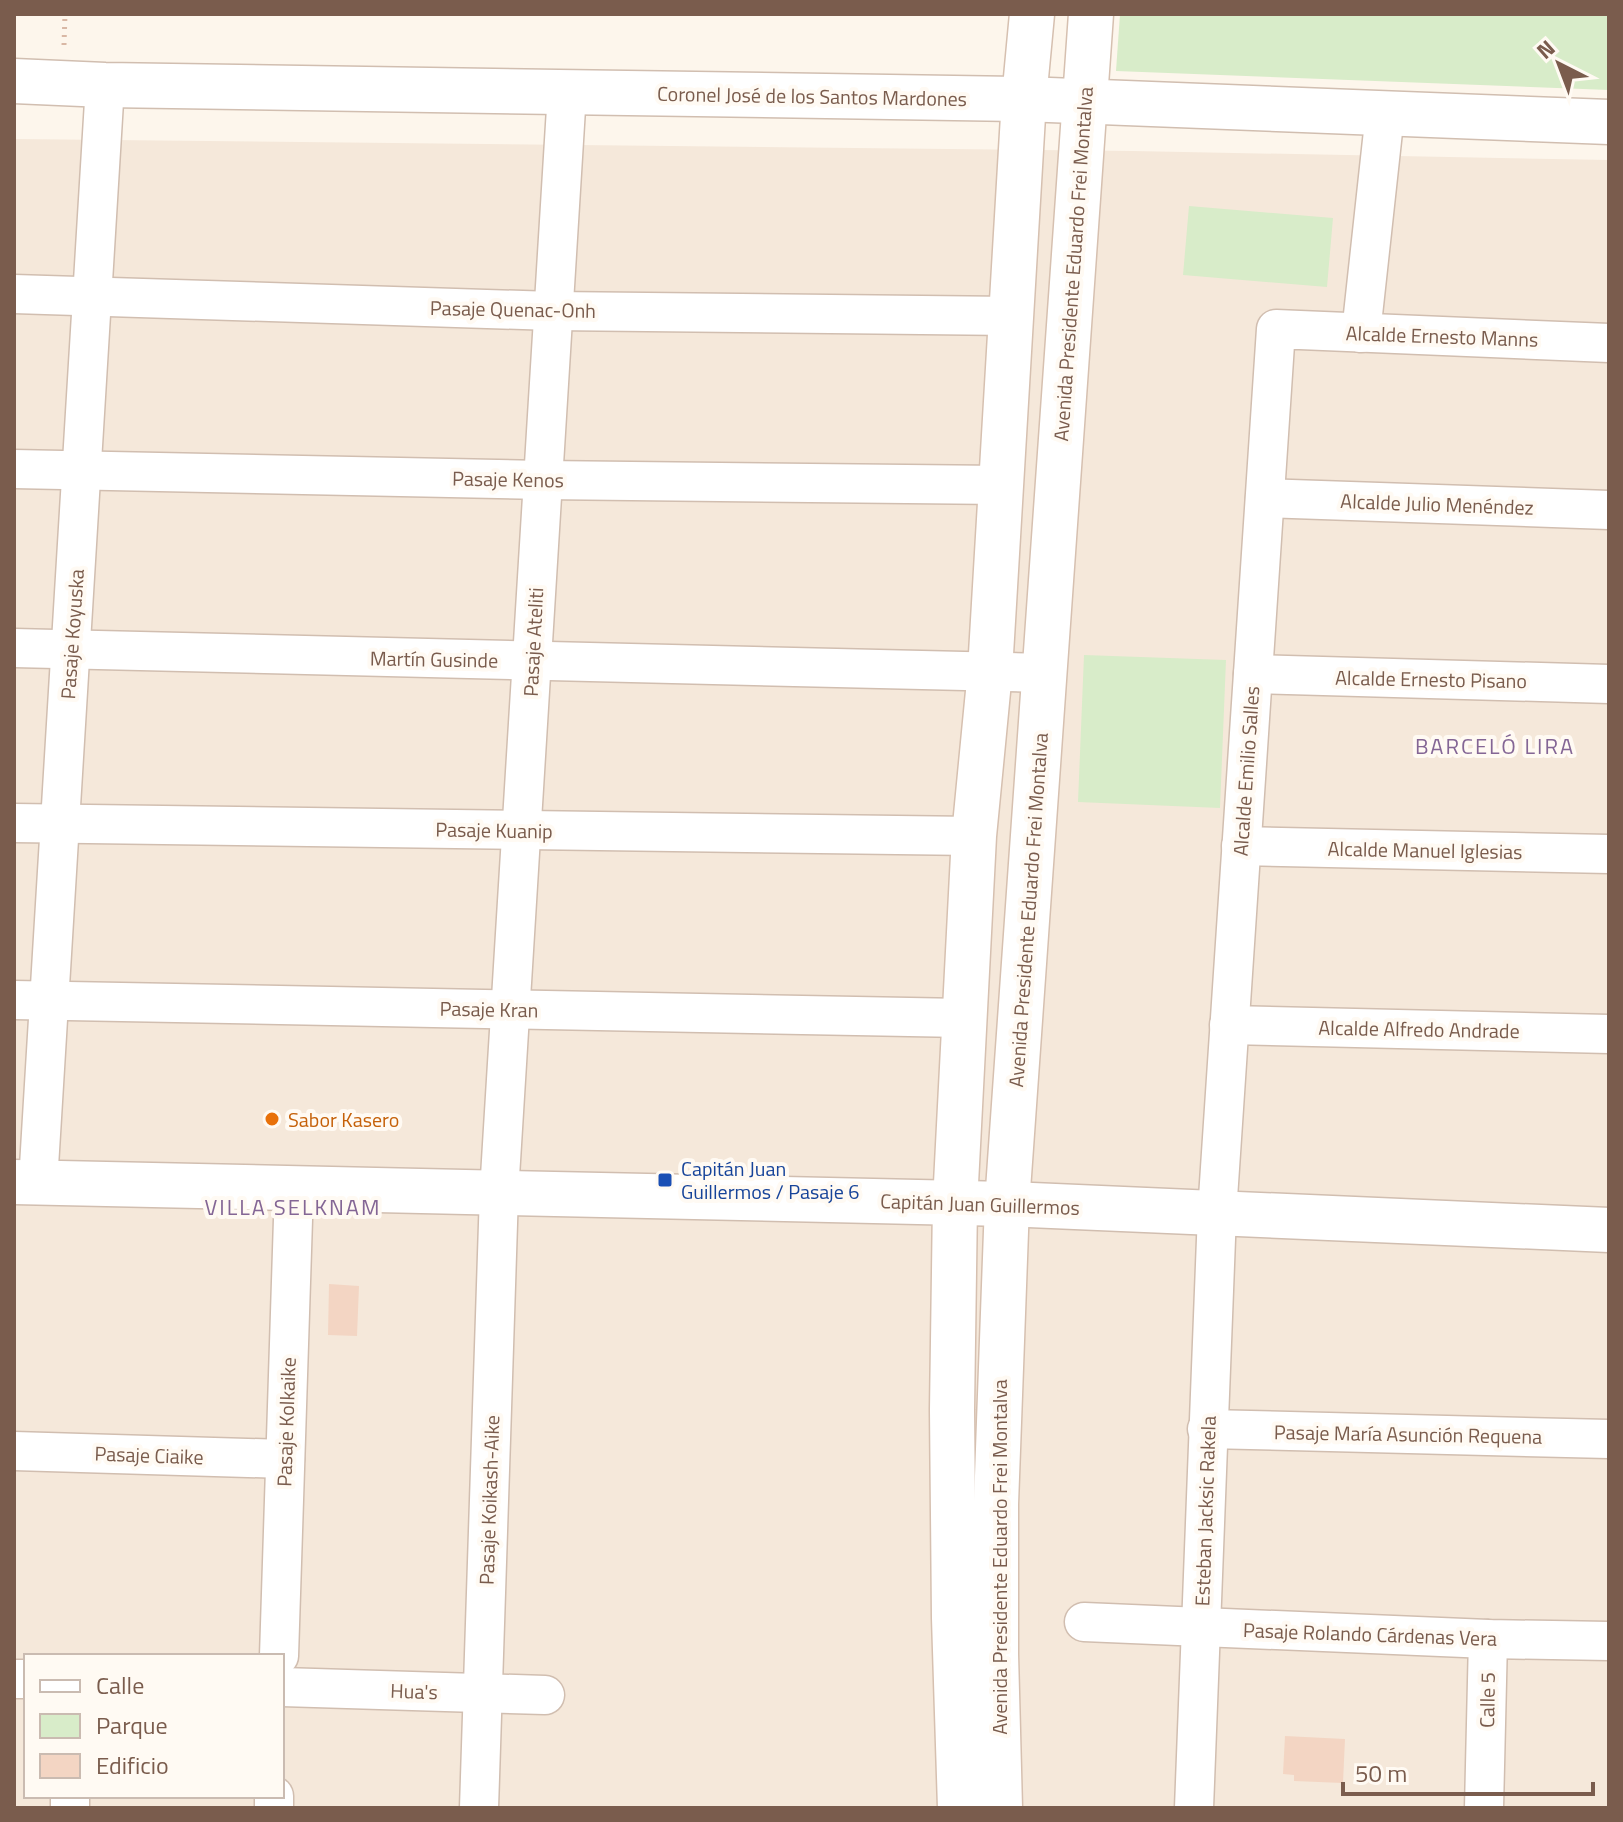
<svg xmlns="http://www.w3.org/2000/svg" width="1623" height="1822" font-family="'Titillium Web',sans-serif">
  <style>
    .residential { fill: #f5e8da; fill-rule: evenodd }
    .green { fill: #d8ecc9 }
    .building { fill: #f3d5c3 }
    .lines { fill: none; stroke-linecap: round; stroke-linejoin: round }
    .minor-casing { stroke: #d1beb0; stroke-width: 41 }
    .tertiary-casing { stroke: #d1beb0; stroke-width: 47 }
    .secondary-casing { stroke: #d6c0b0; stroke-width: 47 }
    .path { stroke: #d9b8a5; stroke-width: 5; stroke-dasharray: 2 6; stroke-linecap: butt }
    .minor { stroke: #fff; stroke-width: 38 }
    .tertiary { stroke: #fff; stroke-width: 44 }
    .secondary { stroke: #fff; stroke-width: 44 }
    .food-dot { fill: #e8710a; stroke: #fffaf3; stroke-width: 3 }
    .transit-dot { fill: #1a4fb4; stroke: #fffaf3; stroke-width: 3 }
    .labels { text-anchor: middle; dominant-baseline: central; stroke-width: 8; stroke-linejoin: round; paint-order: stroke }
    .street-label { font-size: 20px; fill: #7a5c4d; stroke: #fffaf3 }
    .food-label { font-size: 20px; fill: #c56008; stroke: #fffaf3; text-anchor: start }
    .transit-label { font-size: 20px; fill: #164399; stroke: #fffaf3; text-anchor: start }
    .neighbourhood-label { font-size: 22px; letter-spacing: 2px; fill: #846695; stroke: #fffaf3 }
  </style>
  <rect width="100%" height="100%" fill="#fdf6ec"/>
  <path class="residential" d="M14 139 1133 151 1609 160V1808H14ZM26 1656H282V1796H26Z"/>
  <g class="green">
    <path d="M1120 14H1609V90L1116 71Z"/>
    <path d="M1189 206 1333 218 1327 287 1183 275Z"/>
    <path d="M1084 655 1226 660 1220 808 1078 802Z"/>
  </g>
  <g class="building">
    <path d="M329 1284 359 1286 357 1336 328 1335Z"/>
    <path d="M1285 1736 1345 1739 1343 1783 1294 1781V1775L1283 1774Z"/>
  </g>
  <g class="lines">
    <defs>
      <g id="minor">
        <path d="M14 294 553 311 1013 316"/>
        <path d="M1361 333 1385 113"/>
        <path d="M14 469 543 480 1003 485"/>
        <path d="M1265 498 1609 510"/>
        <path d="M14 648 1045 673"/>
        <path d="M1253 674 1609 684"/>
        <path d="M14 823 974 836"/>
        <path d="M1241 846 1609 854"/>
        <path d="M14 1000 963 1018"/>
        <path d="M1229 1025 1609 1034"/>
        <path d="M38 1183 105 85"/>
        <path d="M1207 1429 1609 1439"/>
        <path d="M14 1451 285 1459"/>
        <path d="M1084 1622 1488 1639 1609 1641"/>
        <path d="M279 1656 294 1188"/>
        <path d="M14 1679H26"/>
        <path d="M282 1687 545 1695"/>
        <path d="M70 1808V1796"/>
        <path d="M274 1808V1796"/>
        <path d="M479 1808 499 1193 567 92"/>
        <path d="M1194 1808 1217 1213 1276 329 1609 343"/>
        <path d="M1484 1808 1488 1639"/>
      </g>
      <g id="tertiary">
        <path d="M14 81 105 85 1024 99 1609 122"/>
        <path d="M14 1182 1007 1204 1609 1230"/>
      </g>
      <g id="secondary">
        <path d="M960 1808 954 1618 952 1410 955 1203 974 836 990 671 1024 99 1032 14"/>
        <path d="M1000 1808 996 1654V1504L1007 1204 1091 14"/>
      </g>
    </defs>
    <use href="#minor" class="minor-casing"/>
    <use href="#tertiary" class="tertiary-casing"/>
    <use href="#secondary" class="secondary-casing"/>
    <path class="path" d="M64 45 65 14"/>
    <use href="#minor" class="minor"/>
    <use href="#tertiary" class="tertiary"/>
    <use href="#secondary" class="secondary"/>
  </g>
  <circle class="food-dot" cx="272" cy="1119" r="8"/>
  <rect class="transit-dot" x="657" y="1172" width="16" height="16" rx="4"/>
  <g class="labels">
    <g class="street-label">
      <text transform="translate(812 96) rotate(1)">Coronel José de los Santos Mardones</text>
      <text transform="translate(1073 264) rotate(-86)">Avenida Presidente Eduardo Frei Montalva</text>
      <text transform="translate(513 309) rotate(1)">Pasaje Quenac-Onh</text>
      <text transform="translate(1442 336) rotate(2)">Alcalde Ernesto Manns</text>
      <text transform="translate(508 479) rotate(1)">Pasaje Kenos</text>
      <text transform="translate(1437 504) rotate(2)">Alcalde Julio Menéndez</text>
      <text transform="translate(72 634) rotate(-86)">Pasaje Koyuska</text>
      <text transform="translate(533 642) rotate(-87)">Pasaje Ateliti</text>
      <text transform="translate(434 659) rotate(1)">Martín Gusinde</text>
      <text transform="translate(1431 679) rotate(1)">Alcalde Ernesto Pisano</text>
      <text transform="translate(1246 771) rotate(-86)">Alcalde Emilio Salles</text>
      <text transform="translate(494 830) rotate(1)">Pasaje Kuanip</text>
      <text transform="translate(1425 850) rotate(1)">Alcalde Manuel Iglesias</text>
      <text transform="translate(1028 910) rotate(-86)">Avenida Presidente Eduardo Frei Montalva</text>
      <text transform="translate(489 1009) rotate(1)">Pasaje Kran</text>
      <text transform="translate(1419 1029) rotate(1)">Alcalde Alfredo Andrade</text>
      <text transform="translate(980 1204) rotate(2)">Capitán Juan Guillermos</text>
      <text transform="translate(286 1422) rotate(-88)">Pasaje Kolkaike</text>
      <text transform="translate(1408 1434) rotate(1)">Pasaje María Asunción Requena</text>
      <text transform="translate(149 1455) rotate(2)">Pasaje Ciaike</text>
      <text transform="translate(489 1500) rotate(-88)">Pasaje Koikash-Aike</text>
      <text transform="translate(1205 1511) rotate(-88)">Esteban Jacksic Rakela</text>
      <text transform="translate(999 1557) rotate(-90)">Avenida Presidente Eduardo Frei Montalva</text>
      <text transform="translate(1370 1634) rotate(2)">Pasaje Rolando Cárdenas Vera</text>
      <text transform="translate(414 1691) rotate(2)">Hua's</text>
      <text transform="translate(1487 1700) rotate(-89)">Calle 5</text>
    </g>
    <g class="food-label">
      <text x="288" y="1119">Sabor Kasero</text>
    </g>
    <g class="transit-label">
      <text x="681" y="1168">Capitán Juan<tspan x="681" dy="23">Guillermos / Pasaje 6</tspan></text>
    </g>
    <g class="neighbourhood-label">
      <text x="1495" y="746">BARCELÓ LIRA</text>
      <text x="293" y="1207">VILLA SELKNAM</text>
    </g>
  </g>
  <rect width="1623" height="1822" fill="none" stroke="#7a5c4d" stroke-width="32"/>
  <rect x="24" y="1654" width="260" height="144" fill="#fffaf3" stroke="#cabbb1" stroke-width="2"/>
  <rect x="40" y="1680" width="40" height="12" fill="#ffffff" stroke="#cabbb1" stroke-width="2"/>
  <text x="96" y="1694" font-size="24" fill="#7a5c4d">Calle</text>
  <rect x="40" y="1714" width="40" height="24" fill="#d8ecc9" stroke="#cabbb1" stroke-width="2"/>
  <text x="96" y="1734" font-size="24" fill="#7a5c4d">Parque</text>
  <rect x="40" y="1754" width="40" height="24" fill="#f3d5c3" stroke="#cabbb1" stroke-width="2"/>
  <text x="96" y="1774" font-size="24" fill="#7a5c4d">Edificio</text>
  <g transform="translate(1559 64) rotate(318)" stroke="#fffaf3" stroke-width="6" paint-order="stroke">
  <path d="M0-6L14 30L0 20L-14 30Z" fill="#7a5c4d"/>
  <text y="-12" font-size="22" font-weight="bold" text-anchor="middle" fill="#7a5c4d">N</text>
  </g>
  <path d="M1343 1782v12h250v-12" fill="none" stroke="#7a5c4d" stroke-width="4"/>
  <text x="1355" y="1782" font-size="24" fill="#7a5c4d" stroke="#fffaf3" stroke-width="6" paint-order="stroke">50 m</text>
</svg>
